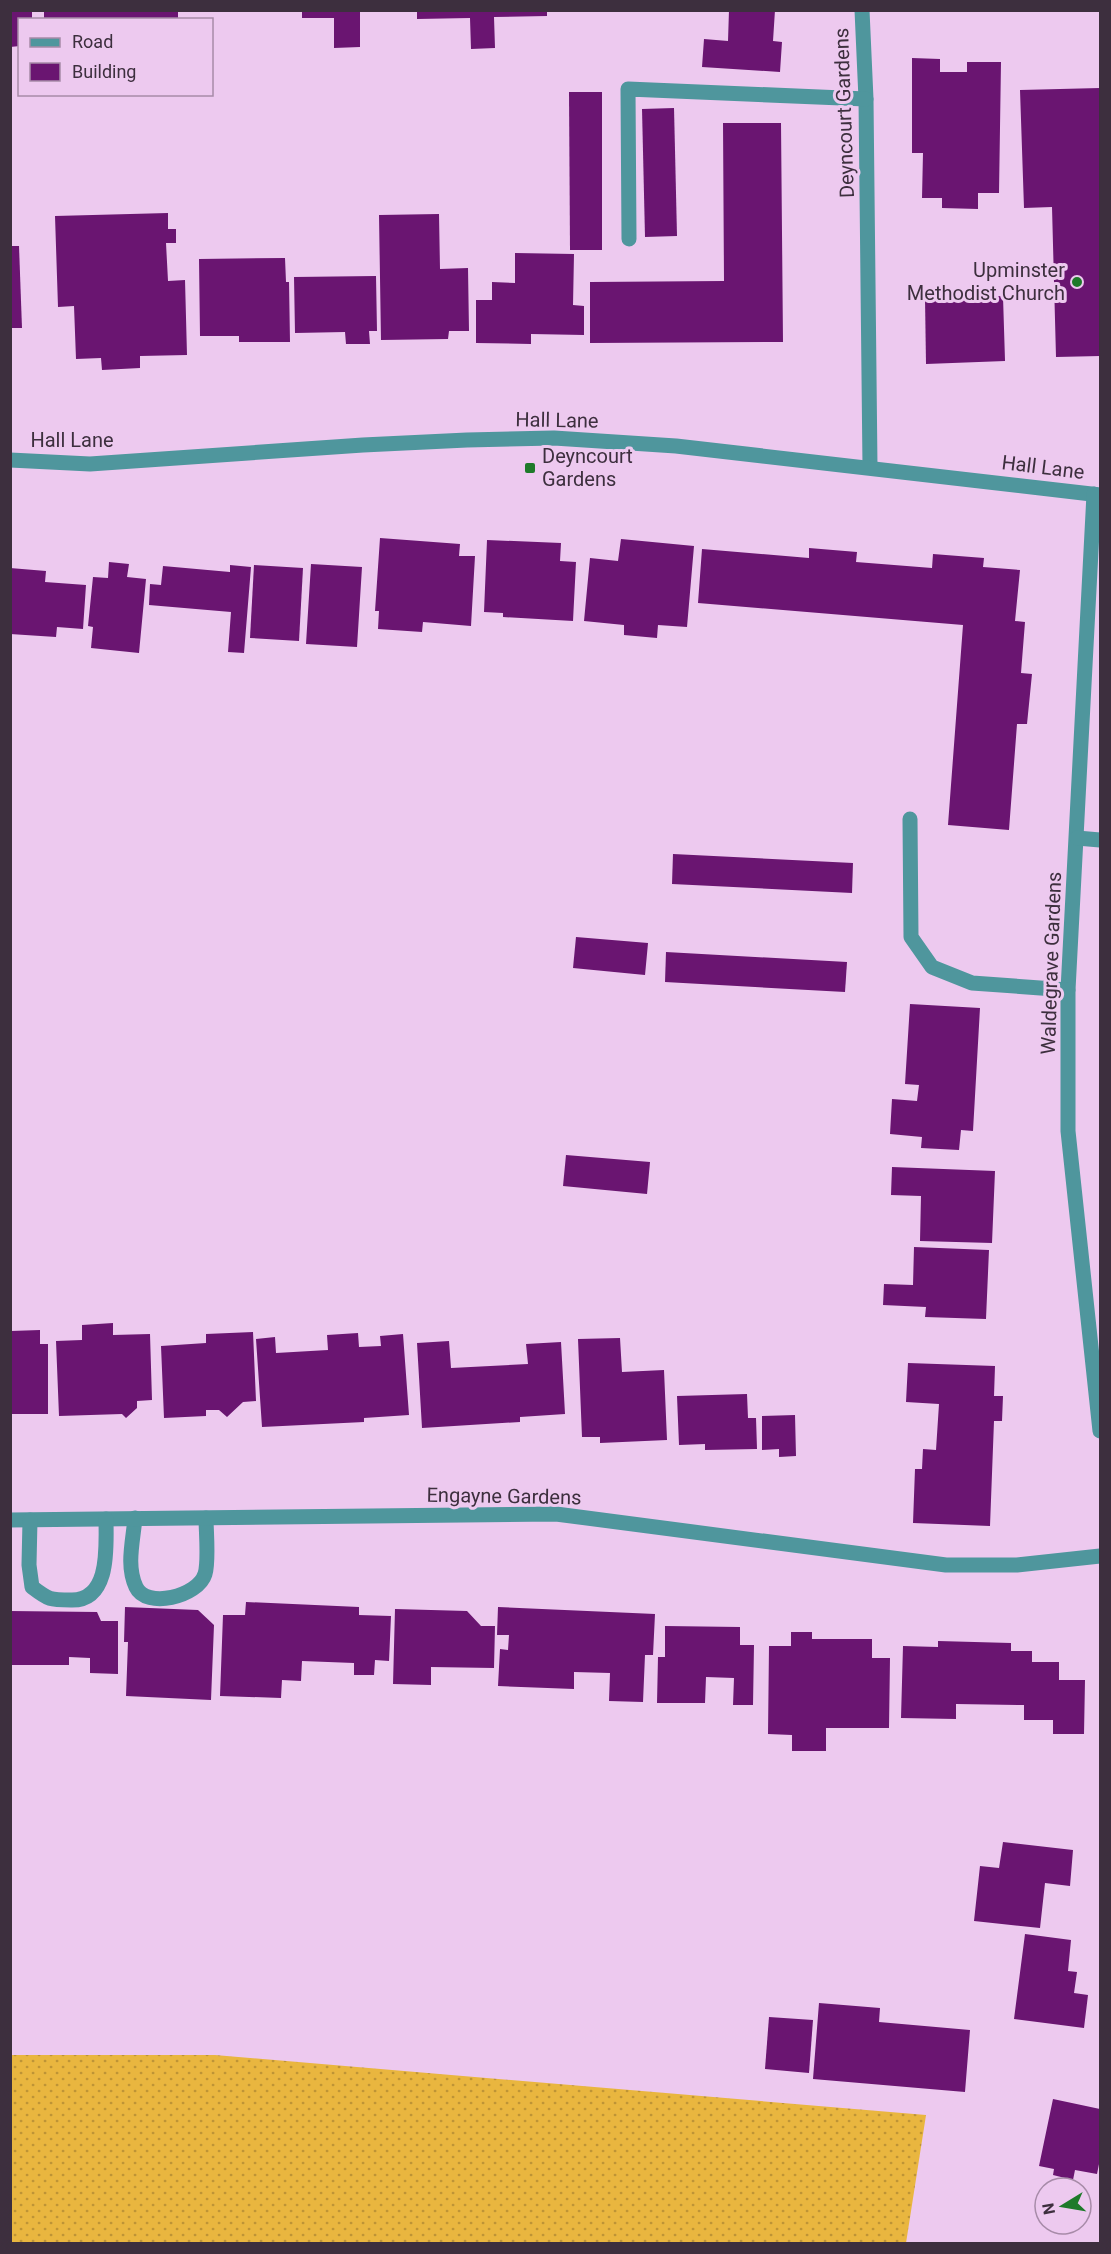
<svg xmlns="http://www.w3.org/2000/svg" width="1111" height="2254" font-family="Roboto,sans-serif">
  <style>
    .grass { fill: url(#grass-dots) }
    .building { fill: #6a1571 }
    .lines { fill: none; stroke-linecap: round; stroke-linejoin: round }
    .minor { stroke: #4f969d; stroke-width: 15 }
    .poi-dot { fill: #1e7a2a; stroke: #edc9ef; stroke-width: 2 }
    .labels { text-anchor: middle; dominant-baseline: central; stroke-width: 6; stroke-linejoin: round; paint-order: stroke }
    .street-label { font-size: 20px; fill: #3d2f3e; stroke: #edc9ef }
    .poi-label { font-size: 20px; fill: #3d2f3e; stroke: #edc9ef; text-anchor: end }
  </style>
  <defs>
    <pattern id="grass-dots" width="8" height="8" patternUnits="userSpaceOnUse" patternTransform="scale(1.5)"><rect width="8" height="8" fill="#e9b63f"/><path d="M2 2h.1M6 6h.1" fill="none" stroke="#be9436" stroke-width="1.8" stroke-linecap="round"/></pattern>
  </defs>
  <rect width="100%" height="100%" fill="#edc9ef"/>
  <path class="grass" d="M10 2055H215L926 2115 906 2243H11Z"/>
  <g class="building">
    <path d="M10 10H32V20H20V46L10 47Z"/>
    <rect x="44" y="10" width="134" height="10"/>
    <path d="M302 10H360V47L334 48V18H302Z"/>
    <path d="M417 10H547V16L494 17 495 48 471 49 470 18 417 19Z"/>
    <path d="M729 10H775L773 41 782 42 780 72 702 67 704 39 728 41Z"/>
    <path d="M912 58 940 59V72H967V62H1001L999 193H978V209L942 208V198H922L923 153H912Z"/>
    <path d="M1100 88V356L1056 357 1052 207 1024 208 1020 90Z"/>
    <path d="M569 92H602V250H570Z"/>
    <path d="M674 108 677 236 645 237 642 109Z"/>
    <path d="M723 123H781L783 342 590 343V282L724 281Z"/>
    <path d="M168 213V229H176V243H166L168 281 185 280 187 355 140 356V368L102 370 101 358 76 359 74 306 58 307 55 216Z"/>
    <path d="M439 214 440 269 468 268 469 331H449L448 339 381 340 379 215Z"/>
    <path d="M10 246H19L22 328H10Z"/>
    <path d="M515 253 574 254 573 305 584 306V335L531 334V344L476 343V300H492V282L515 283Z"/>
    <path d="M285 258 286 282H289L290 342H239V336H200L199 259Z"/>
    <path d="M376 276 377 331H369L370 344H346L345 332 295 333 294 277Z"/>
    <path d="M1003 296 1005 361 926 364 925 298Z"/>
    <path d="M380 538 460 544 459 556H475L471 626 423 622 422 632 378 629 379 611H375Z"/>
    <path d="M621 539 694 546 687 627 658 625 657 638 624 635V625L584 621 590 558 618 561Z"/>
    <path d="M487 540 561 543 560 561 576 562 573 621 503 617V613L484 612Z"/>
    <path d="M809 548 857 552 856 562 932 568 933 554 984 558 983 567 1020 570 1015 621 1025 622 1021 673 1032 674 1027 724H1017L1009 830 948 825 963 625 698 603 702 549 809 558Z"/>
    <path d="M109 562 129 564 127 577 146 579 139 653 91 648 93 627 88 626 93 577 108 578Z"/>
    <path d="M311 564 362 567 357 647 306 644Z"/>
    <path d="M230 565 251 567 244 653 228 652 231 612 149 605 150 584 161 585 163 566 230 572Z"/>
    <path d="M254 565 303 568 299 641 250 638Z"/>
    <path d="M10 568 46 571 45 582 86 585 83 629 57 627 56 637 10 634Z"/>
    <path d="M673 854 853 863 852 893 672 884Z"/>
    <path d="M576 937 648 943 645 975 573 968Z"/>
    <path d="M666 952 847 962 845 992 665 982Z"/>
    <path d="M910 1004 980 1008 973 1131 961 1130 959 1150 921 1148 922 1137 890 1134 892 1099 917 1101 919 1085 905 1084Z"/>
    <path d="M566 1155 650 1162 647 1194 563 1186Z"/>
    <path d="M892 1167 995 1171 992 1243 920 1241 921 1196 891 1195Z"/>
    <path d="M914 1247 989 1250 986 1319 925 1317 926 1307 883 1305 884 1284 913 1285Z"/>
    <path d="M113 1323V1335L150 1334 152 1400 137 1401V1408L126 1418 122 1414 59 1416 56 1341 82 1340V1325Z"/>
    <path d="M40 1330V1344H48V1414H10L11 1331Z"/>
    <path d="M253 1332 256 1401 243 1402 227 1417 219 1410H206V1416L164 1418 161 1346 206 1343V1334Z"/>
    <path d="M358 1333 359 1347 381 1346 380 1336 403 1334 409 1415 364 1418V1422L262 1427 256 1339 275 1337 276 1353 328 1350 327 1335Z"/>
    <path d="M620 1338 622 1372 664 1370 667 1440 600 1443V1437H582L578 1339Z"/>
    <path d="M449 1341 451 1368 528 1364 526 1344 561 1342 565 1414 520 1417V1422L422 1428 417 1343Z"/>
    <path d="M908 1363 995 1366 994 1396H1003L1002 1421H994L990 1526 913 1523 915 1469H922L923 1449 936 1450 939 1404 906 1402Z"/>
    <path d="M747 1394 748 1418H756L757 1449 705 1450V1444L679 1445 677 1396Z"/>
    <path d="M795 1415 796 1456 779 1457V1449L762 1450V1416Z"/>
    <path d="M246 1602 359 1607V1615L391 1616 389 1661 375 1660 374 1675H354V1663L302 1661 301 1681 282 1680 281 1698 220 1696 223 1615H245Z"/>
    <path d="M125 1607 198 1610 214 1625 211 1700 126 1696 128 1642H124Z"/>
    <path d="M498 1607 655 1614 653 1655H645L643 1702 609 1701 610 1673 574 1672V1689L498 1686 500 1649 508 1650 509 1635H497Z"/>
    <path d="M395 1609 467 1611 481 1626H495L494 1668 431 1667V1685L393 1684Z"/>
    <path d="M10 1611 97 1612 101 1621H118V1674L90 1673V1658L69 1657V1665H10Z"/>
    <path d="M665 1626 740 1627V1645H754L753 1705H733L734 1678 706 1677 705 1703H657L658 1657H665Z"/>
    <path d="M791 1632H812V1639H872V1658H890L889 1728H826V1751H792V1735L768 1734 769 1646H791Z"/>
    <path d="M938 1641 1011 1643V1651H1032V1662H1059V1680H1085L1084 1734H1053V1720H1024V1705L956 1704V1719L901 1718 903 1646 938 1647Z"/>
    <path d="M1003 1842 1073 1850 1070 1886 1045 1883 1040 1928 974 1921 980 1866 999 1868Z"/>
    <path d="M1025 1934 1071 1940 1068 1971 1077 1972 1074 1993 1088 1995 1084 2028 1014 2019Z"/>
    <path d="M819 2003 880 2008 879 2022 970 2030 965 2092 813 2079Z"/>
    <path d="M769 2017 813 2020 809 2073 765 2069Z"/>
    <path d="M1053 2099 1100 2109V2159L1097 2174 1075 2170 1073 2180 1053 2175 1054 2169 1039 2166Z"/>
  </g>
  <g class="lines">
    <g class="minor">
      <path d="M862 10 866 99 870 467"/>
      <path d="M629 239 628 89 866 99"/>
      <path d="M10 460 90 464 363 445 467 440 554 438 676 446 1100 495"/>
      <path d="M1094 494 1068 990V1131L1100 1431"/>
      <path d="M910 819 911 937 932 967 972 983 1068 990"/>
      <path d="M1077 838 1100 840"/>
      <path d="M135 1518C133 1541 126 1566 136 1587 146 1609 198 1597 205 1574 209 1562 206 1531 206 1518"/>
      <path d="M10 1520 556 1514 946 1565H1017L1100 1556"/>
      <path d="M30 1520 29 1565 32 1587C49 1600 50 1600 71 1600 111 1601 106 1545 106 1519"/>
    </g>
  </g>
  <g class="poi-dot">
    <circle cx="1077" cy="282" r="6"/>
    <rect x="524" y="462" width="12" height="12" rx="3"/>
  </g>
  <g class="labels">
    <g class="street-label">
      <text transform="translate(844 113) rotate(-92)">Deyncourt Gardens</text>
      <text transform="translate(557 420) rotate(1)">Hall Lane</text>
      <text x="72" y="440">Hall Lane</text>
      <text transform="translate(1043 467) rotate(7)">Hall Lane</text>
      <text transform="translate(1051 963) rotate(-88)">Waldegrave Gardens</text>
      <text transform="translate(504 1496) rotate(1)">Engayne Gardens</text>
    </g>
    <g class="poi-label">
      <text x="1065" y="270">Upminster<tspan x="1065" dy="23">Methodist Church</tspan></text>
      <text x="542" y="456" text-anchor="start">Deyncourt<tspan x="542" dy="23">Gardens</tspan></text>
    </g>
  </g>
  <rect width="1111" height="2254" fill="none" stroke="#3d2f3e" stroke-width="24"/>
  <rect x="18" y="18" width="195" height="78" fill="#edc9ef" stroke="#a78ba8" stroke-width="1.5"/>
  <rect x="30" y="38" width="30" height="9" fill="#4f969d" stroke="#a78ba8" stroke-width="1.5"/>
  <text x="72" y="48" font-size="18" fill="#3d2f3e">Road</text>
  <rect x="30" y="63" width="30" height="18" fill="#6a1571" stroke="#a78ba8" stroke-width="1.5"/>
  <text x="72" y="78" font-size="18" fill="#3d2f3e">Building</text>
  <g transform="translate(1063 2206) rotate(259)"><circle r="28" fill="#edc9ef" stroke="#a78ba8" stroke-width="1.5"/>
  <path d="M0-4.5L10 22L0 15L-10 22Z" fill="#1e7a2a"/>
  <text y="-9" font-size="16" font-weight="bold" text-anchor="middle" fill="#3d2f3e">N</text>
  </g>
</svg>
